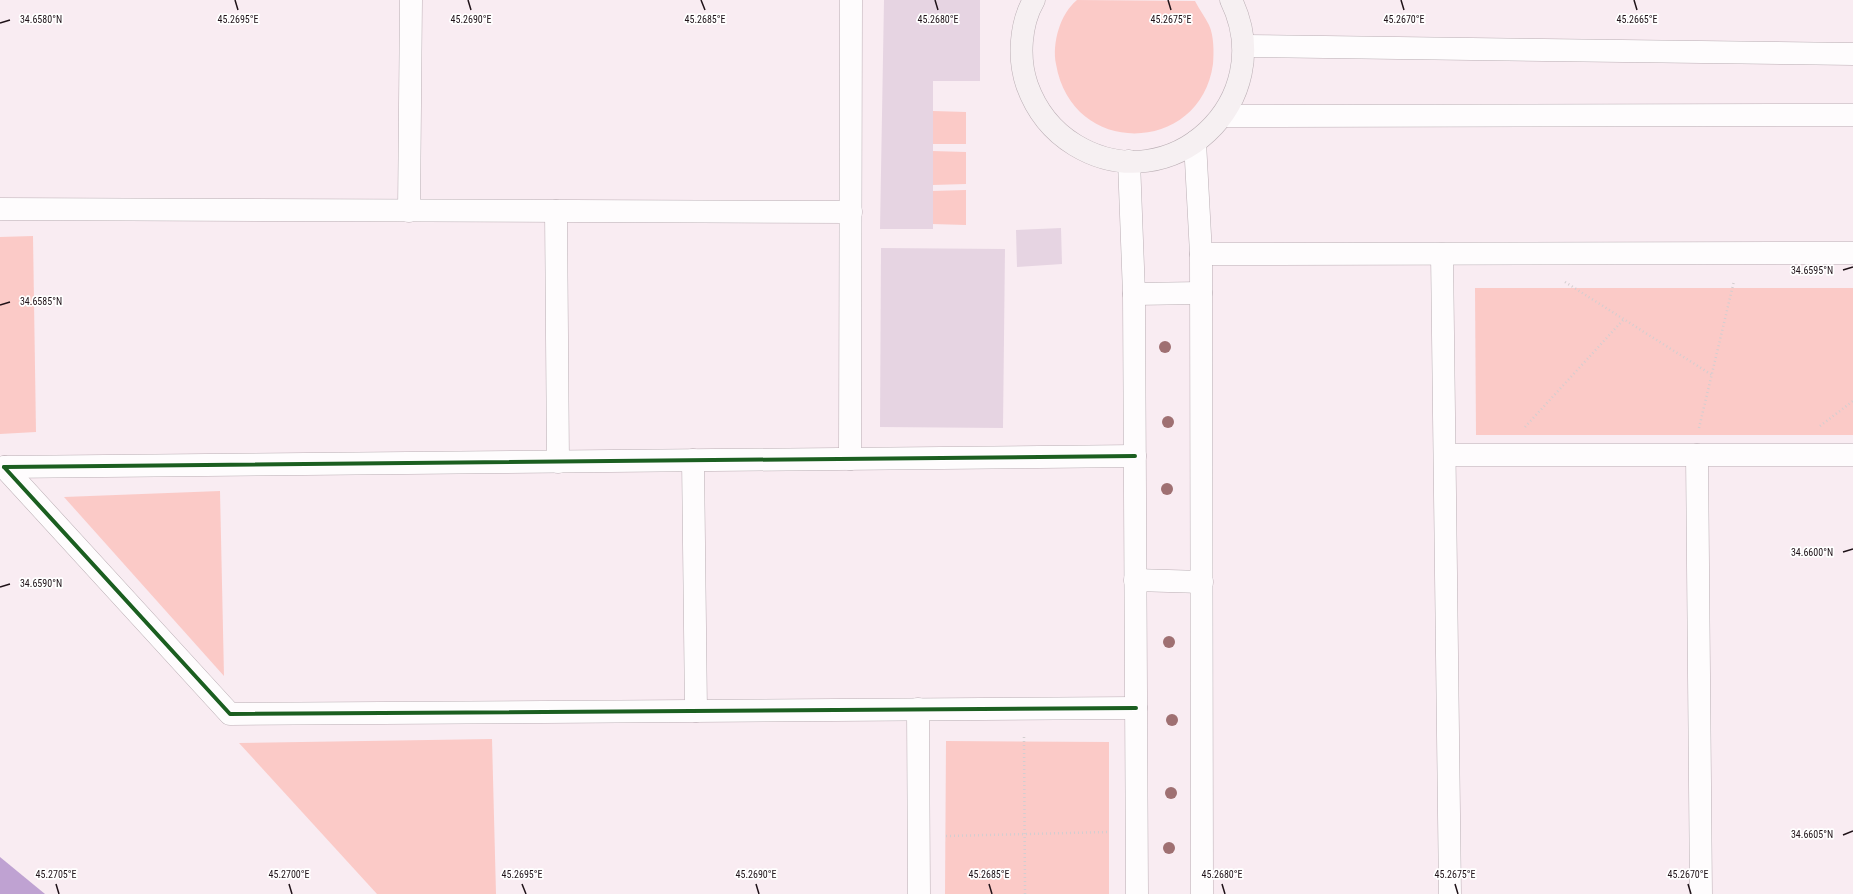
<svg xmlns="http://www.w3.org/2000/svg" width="1853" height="894" font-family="'Roboto Condensed',sans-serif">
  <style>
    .green { fill: #fbcac7 }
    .water { fill: #bfa2d2 }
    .building { fill: #e6d4e2 }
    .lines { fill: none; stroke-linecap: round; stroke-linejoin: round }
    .minor-casing { stroke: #baaeb4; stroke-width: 23 }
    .tertiary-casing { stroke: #baaeb4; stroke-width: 23 }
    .secondary-casing { stroke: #baaeb4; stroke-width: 23 }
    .path { stroke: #d3ced0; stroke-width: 2.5; stroke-dasharray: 1 3; stroke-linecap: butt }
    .minor { stroke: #fefcfd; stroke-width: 22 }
    .tertiary { stroke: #fefcfd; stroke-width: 22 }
    .secondary { stroke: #f6f0f2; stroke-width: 22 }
    .cycleway-casing { stroke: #fff; stroke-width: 6 }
    .cycleway { stroke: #1b5e20; stroke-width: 4 }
    .tree { fill: #9f7072 }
    .ticks { fill: none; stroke: #1f1218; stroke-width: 1.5 }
    .ticks-label { font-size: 10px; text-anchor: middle; fill: #1f1218; stroke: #fff; stroke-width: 3.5; stroke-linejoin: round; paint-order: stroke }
  </style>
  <rect width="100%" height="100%" fill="#f9ecf2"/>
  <g class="green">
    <path d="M1077 0 1195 1C1199 9 1205 17 1209 25 1214 36 1214 52 1213 64 1201 154 1072 159 1056 64 1052 43 1060 14 1077 0Z"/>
    <path d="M933 111 966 112V144H932Z"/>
    <path d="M932 151 966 152V184L933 185Z"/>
    <path d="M966 190V225L932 224V191Z"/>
    <path d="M33 236 36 432 0 434V237Z"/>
    <path d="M1475 288H1853V435H1476Z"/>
    <path d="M220 491 224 676 64 497Z"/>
    <path d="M492 739 496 894H377L239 743Z"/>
    <path d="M946 741 1109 742V894H945Z"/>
  </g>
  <path class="water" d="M0 857 45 894H0Z"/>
  <g class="building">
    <path d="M884 0H980V81H933V229H880Z"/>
    <path d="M1061 228 1062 264 1017 267 1016 230Z"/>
    <path d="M881 248 1005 249 1003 428 880 427Z"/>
  </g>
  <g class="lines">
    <defs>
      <g id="minor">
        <path d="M1195 142 1201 254 1202 894"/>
        <path d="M1129 161 1134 294 1137 894"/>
        <path d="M0 209 851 212"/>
        <path d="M409 211 411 0"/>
        <path d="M556 211 558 462"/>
        <path d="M1201 254 1853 253"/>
        <path d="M1442 254 1450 894"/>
        <path d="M1134 294 1201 293"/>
        <path d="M1445 455H1853"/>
        <path d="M1697 455 1701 894"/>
        <path d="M850 459 851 0"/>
        <path d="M693 460 696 711"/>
        <path d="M4 467 230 714 1136 708"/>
        <path d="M4 467 1135 456"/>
        <path d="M1135 580 1202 582"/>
        <path d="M918 709 919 894"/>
      </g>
      <g id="tertiary">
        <path d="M1244 46 1853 54"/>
        <path d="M1223 116 1853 115"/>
      </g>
      <path id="secondary" d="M1034 0C1020 24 1018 59 1027 85 1036 110 1052 131 1075 145 1171 203 1280 100 1231 0"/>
    </defs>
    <use href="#minor" class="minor-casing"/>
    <use href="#tertiary" class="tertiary-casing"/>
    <use href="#secondary" class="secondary-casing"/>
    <g class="path">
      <path d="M1565 282 1712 375"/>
      <path d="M1820 426 1853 401"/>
      <path d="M1525 427 1624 319"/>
      <path d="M1699 428 1734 281"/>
      <path d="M1024 737 1025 894"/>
      <path d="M946 836 1109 832"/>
    </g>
    <use href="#minor" class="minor"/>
    <use href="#tertiary" class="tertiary"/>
    <use href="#secondary" class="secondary"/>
    <defs>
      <g id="cycleway">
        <path d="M4 467 230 714 1136 708"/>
        <path d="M4 467 1135 456"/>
      </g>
    </defs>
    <use href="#cycleway" class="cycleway-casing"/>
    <use href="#cycleway" class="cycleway"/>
  </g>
  <g class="tree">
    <circle cx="1165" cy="347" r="6"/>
    <circle cx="1168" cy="422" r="6"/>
    <circle cx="1167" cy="489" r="6"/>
    <circle cx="1169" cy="642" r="6"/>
    <circle cx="1172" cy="720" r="6"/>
    <circle cx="1171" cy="793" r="6"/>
    <circle cx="1169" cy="848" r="6"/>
  </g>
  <path class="ticks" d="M235 0 238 10M468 0 471 10M701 0 705 10M935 0 938 10M1168 0 1171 10M1401 0 1404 10M1634 0 1637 10M0 23 10 20M1843 270 1853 267M0 305 10 302M1843 552 1853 549M0 587 10 584M1843 835 1853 831M56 884 59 894M289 884 292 894M522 884 526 894M756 884 759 894M989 884 992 894M1222 884 1225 894M1455 884 1458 894M1688 884 1691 894"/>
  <g class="ticks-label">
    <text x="238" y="23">45.2695°E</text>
    <text x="471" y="23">45.2690°E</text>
    <text x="705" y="23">45.2685°E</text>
    <text x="938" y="23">45.2680°E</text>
    <text x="1171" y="23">45.2675°E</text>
    <text x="1404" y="23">45.2670°E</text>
    <text x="1637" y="23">45.2665°E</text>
    <text x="41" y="23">34.6580°N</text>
    <text x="1812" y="274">34.6595°N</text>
    <text x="41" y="305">34.6585°N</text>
    <text x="1812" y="556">34.6600°N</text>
    <text x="41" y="587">34.6590°N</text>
    <text x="1812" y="838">34.6605°N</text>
    <text x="56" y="878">45.2705°E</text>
    <text x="289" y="878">45.2700°E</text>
    <text x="522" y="878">45.2695°E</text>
    <text x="756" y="878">45.2690°E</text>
    <text x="989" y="878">45.2685°E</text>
    <text x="1222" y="878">45.2680°E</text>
    <text x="1455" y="878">45.2675°E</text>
    <text x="1688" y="878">45.2670°E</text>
  </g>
</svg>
